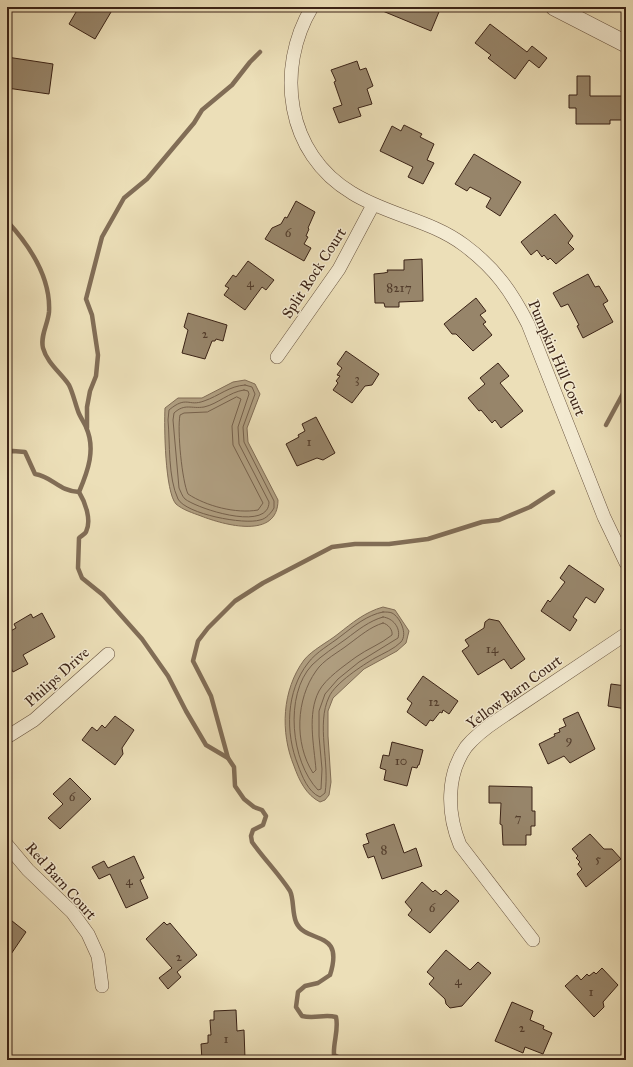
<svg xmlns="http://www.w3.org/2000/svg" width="633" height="1067" font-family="'IM FELL Great Primer',serif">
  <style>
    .water { fill: #b09f81; stroke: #816d56 }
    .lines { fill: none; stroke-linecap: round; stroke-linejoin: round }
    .shore { stroke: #76614c; stroke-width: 1 }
    .stream { stroke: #816d56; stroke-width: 4.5 }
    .building { fill: #97856a; stroke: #3b2316 }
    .minor-casing { stroke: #67523e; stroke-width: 14 }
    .tertiary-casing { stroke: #67523e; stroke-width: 18 }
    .minor { stroke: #f3ead1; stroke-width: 13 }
    .tertiary { stroke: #f3ead1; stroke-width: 17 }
    .labels { text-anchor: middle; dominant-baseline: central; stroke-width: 3; stroke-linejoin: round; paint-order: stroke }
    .number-label { font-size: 13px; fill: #523c2b }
    .street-label { font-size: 15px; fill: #3b2316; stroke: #f3ead1 }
  </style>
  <rect width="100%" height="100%" fill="#ecdfb8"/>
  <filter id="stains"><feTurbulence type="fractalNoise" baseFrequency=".005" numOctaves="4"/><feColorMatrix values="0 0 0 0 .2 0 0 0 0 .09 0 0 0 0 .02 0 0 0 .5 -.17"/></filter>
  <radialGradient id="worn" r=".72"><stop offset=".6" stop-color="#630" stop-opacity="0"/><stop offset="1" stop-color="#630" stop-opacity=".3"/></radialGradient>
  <g class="water">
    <path d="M245 380 255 384 260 394 247 428 248 442 278 500C278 540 224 525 201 516 193 513 183 510 176 504 165 492 164 426 165 408L178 398H202L233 382Z"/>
    <path d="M383 607 395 610 409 631 406 643 397 651 364 669 333 698 328 711V736L331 782 329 795 325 800 320 802C306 795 299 780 294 766 280 732 282 690 304 660 312 650 328 642 338 634 352 623 365 612 383 607Z"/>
  </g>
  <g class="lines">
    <g class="shore">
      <path d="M245 385 252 387 255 394 243 427 244 442 274 501V508C271 513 266 519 260 520 244 525 186 514 178 499 168 478 170 443 168 420L169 410C187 395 188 407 204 401 219 396 229 386 245 385Z"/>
      <path d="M244 390 248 391 249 394 238 427 239 444 269 502C269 532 198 509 185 499 182 496 181 492 179 488L173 420 174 413C185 403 191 409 204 407 218 404 229 392 244 390Z"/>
      <path d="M237 397 241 399 232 426 233 445 263 503 258 510C236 514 206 506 188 494 182 481 177 430 180 415L184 413 207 412Z"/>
      <path d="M383 612C386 612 390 612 392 613 400 617 408 634 401 642 394 649 384 653 375 658 363 665 335 683 329 697 316 724 330 763 325 793L320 797C308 792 302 776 298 765 285 733 286 691 308 663 316 652 331 644 341 636 354 626 367 615 383 612Z"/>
      <path d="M383 617C393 618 401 628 398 638L359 662 338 679 325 694 319 711V736L322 769 321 789 318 790C291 762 284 695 312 665 322 655 335 647 346 639 358 630 369 621 383 617Z"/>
      <path d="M383 623C388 624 393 630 392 635 381 644 367 649 356 657 344 666 326 678 319 691 307 714 314 745 316 770L313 773C294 743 296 699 316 671 323 660 339 652 349 644 360 636 370 627 383 623Z"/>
    </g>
    <g class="stream">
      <path d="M7 221C30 246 51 277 49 312 48 324 40 336 43 348 47 363 61 373 69 385 73 393 75 403 78 411 80 417 84 422 86 427 96 449 88 471 79 492 85 502 92 520 86 532 85 534 81 536 79 538L78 568 82 578 103 595 142 639 168 676 186 711 206 745 228 758 234 767 235 786 244 799 254 807 262 810 266 816 263 825 253 830 251 836 252 842C264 859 279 874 290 891 294 899 292 912 296 922 306 945 345 928 330 975L318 983 305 986 298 992 296 1007 302 1016C315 1019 324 1014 336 1017 339 1030 333 1042 334 1055L344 1060"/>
      <path d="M606 425 626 388"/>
      <path d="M87 428V407L90 391 96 376 98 355 92 315 86 299 102 237 124 198 147 179 194 123 202 110 232 85 250 62 260 52"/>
      <path d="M7 452 13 451 25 452 35 474C53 477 59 491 79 492"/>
      <path d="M228 758 211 696 193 661 198 641 208 628 235 601 263 583 332 547 355 544H389L428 539 482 522 499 520 530 507 553 492"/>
    </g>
  </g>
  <g class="building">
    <path d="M79 7H114L95 39 69 24Z"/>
    <path d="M373 7H441L431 31Z"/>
    <path d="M490 24 527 52 532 46 547 58 539 68 529 60 515 79 488 58 491 55 475 43Z"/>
    <path d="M7 57 53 64 49 94 7 88Z"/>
    <path d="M357 61 360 70 366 68 373 86 367 89 372 104 358 108 361 116 339 123 333 108 342 105 334 82 336 81 331 70Z"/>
    <path d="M577 76H590V96H626V120H610V124H576V108H569V95H577Z"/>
    <path d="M404 125 422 134 420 137 434 144 427 160 434 163 423 184 408 177 413 167 380 151 392 126 401 131Z"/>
    <path d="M474 154 521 182 500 216 486 207 491 198 470 187 467 191 455 184Z"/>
    <path d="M296 201 315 212 308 228 309 229 306 236 308 237 304 244 311 248 304 261 265 239 272 228 281 224 285 217 287 218Z"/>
    <path d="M555 214 573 236 568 243 574 249 556 264 550 258 548 260 544 255 542 257 537 250 531 255 521 242Z"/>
    <path d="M422 259 423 301 399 302V307H385L384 303H375L374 274 384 273 388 272 387 270H404V260Z"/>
    <path d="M248 261 274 280 266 290 262 287 245 310 224 295 229 288 225 286 233 275 236 277Z"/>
    <path d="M588 274 595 287 599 286 608 301 603 304 613 322 583 338 577 326 579 325 568 304 561 307 553 293Z"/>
    <path d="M476 298 486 311 480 315 486 322 483 324 492 335 473 351 456 334H452L444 324Z"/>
    <path d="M188 313 227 325 223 341 216 339 215 341H212L205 359 182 353 188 330 184 327Z"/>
    <path d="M346 351 379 374 372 385 365 386 352 403 333 390 338 383 336 381 340 376 337 375 342 368 337 364Z"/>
    <path d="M498 363 509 376 500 383 523 411 501 428 495 420 492 423 481 410 479 411 468 398 485 384 480 378Z"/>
    <path d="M316 417 335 453 323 460 317 458 297 466 286 444 299 437 298 435 305 431 302 424Z"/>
    <path d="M569 565 604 589 595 603 586 597 573 617 577 620 570 631 541 611 548 600 550 602 565 582 560 578Z"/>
    <path d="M42 613 55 637 23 655 28 664 13 672 7 660V633L16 628 14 624 31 614 33 618Z"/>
    <path d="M489 619 499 621 525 659 511 669 504 659 478 675 462 651 469 646 465 640 484 628 485 622Z"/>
    <path d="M423 676 458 701 449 714 443 710 442 713 440 712 433 721 430 720 426 726 407 712 412 703 407 699Z"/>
    <path d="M611 684 626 686V709L608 706Z"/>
    <path d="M578 712 595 749 570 763 564 756 548 764 539 744 555 736 554 734 560 732 559 729 566 726 563 719Z"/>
    <path d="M115 716 134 730 122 748 123 754 115 765 82 740 92 727 97 731 102 725 105 728Z"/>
    <path d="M392 742 423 750 419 765H418L417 768 412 767 407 786 384 780 386 770 380 768 383 755 389 756Z"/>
    <path d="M70 778 91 799 60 829 48 818 63 804 53 794Z"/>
    <path d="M489 786 532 787V811H535V826H531V835H526V845H503L502 825 500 824 501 803H489Z"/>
    <path d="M394 824 404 853 416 848 422 866 382 879 374 856 368 858 363 845 369 843 366 834Z"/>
    <path d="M590 834 604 849H612L621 859 586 887 577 874 582 869 578 864 580 862 576 858 578 856 572 849Z"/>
    <path d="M134 856 144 878 140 880 148 898 126 908 110 874 99 879 92 867 104 861 108 868Z"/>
    <path d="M422 882 433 892 435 890 441 895 446 890 459 901 430 933 408 915 412 910 405 902Z"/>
    <path d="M7 917 26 932 7 960Z"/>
    <path d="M164 922 167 925 170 923 197 955 177 972 181 977 168 989 159 978 172 968 146 939Z"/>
    <path d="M446 950 470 970 478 962 491 973 462 1006 450 1008 446 1004 445 999 429 984 434 978 427 972Z"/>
    <path d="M602 968 618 985 603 1002 604 1007 594 1017 565 986 577 975 581 980 587 974 589 976 594 972 596 974Z"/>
    <path d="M512 1002 533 1011 530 1020 544 1026 543 1029 552 1033 543 1054 525 1047 523 1053 495 1041Z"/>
    <path d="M236 1010 237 1031 244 1030 245 1059 202 1060 201 1044 208 1043V1035H211L210 1020H214V1011Z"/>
  </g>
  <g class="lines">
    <defs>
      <g id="minor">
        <path d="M312 7C275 69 286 154 352 193 387 215 431 220 464 245 495 268 511 291 528 324L604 517 626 563"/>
        <path d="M277 357 339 269 373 205"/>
        <path d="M7 737 34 720 108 654"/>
        <path d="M7 845 28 870 72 912 88 934 98 956 102 986"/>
        <path d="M533 940 460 845C447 814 446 775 466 747 475 736 487 727 499 719L626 634"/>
      </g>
      <path id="tertiary" d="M554 7 626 44"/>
    </defs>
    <use href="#minor" class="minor-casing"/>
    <use href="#tertiary" class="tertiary-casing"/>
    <use href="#minor" class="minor"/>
    <use href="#tertiary" class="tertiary"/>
  </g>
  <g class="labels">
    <g class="number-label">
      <text x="288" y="233">6</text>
      <text x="250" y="283">4</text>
      <text x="399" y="288">8217</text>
      <text x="205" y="334">2</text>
      <text x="357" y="379">3</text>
      <text x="309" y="442">1</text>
      <text x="492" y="649">14</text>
      <text x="434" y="702">12</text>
      <text x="569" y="740">9</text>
      <text x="401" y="761">10</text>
      <text x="72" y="797">6</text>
      <text x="518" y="818">7</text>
      <text x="384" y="850">8</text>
      <text x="598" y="859">5</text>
      <text x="129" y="881">4</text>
      <text x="432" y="908">6</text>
      <text x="179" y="957">2</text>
      <text x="458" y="981">4</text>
      <text x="591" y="992">1</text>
      <text x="522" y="1028">2</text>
      <text x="226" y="1039">1</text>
    </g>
    <g class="street-label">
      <text transform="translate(314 273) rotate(-57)">Split Rock Court</text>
      <text transform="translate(557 358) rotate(67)">Pumpkin Hill Court</text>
      <text transform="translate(57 677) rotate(-42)">Philips Drive</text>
      <text transform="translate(514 692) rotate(-36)">Yellow Barn Court</text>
      <text transform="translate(61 881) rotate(48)">Red Barn Court</text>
    </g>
  </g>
  <rect width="633" height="1067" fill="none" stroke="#ecdfb8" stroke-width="24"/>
  <rect x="8" y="8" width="617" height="1051" fill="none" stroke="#3b2316" stroke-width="2"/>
  <rect x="12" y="12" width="609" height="1043" fill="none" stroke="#3b2316"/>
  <rect width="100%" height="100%" filter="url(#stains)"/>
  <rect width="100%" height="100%" fill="url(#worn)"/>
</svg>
